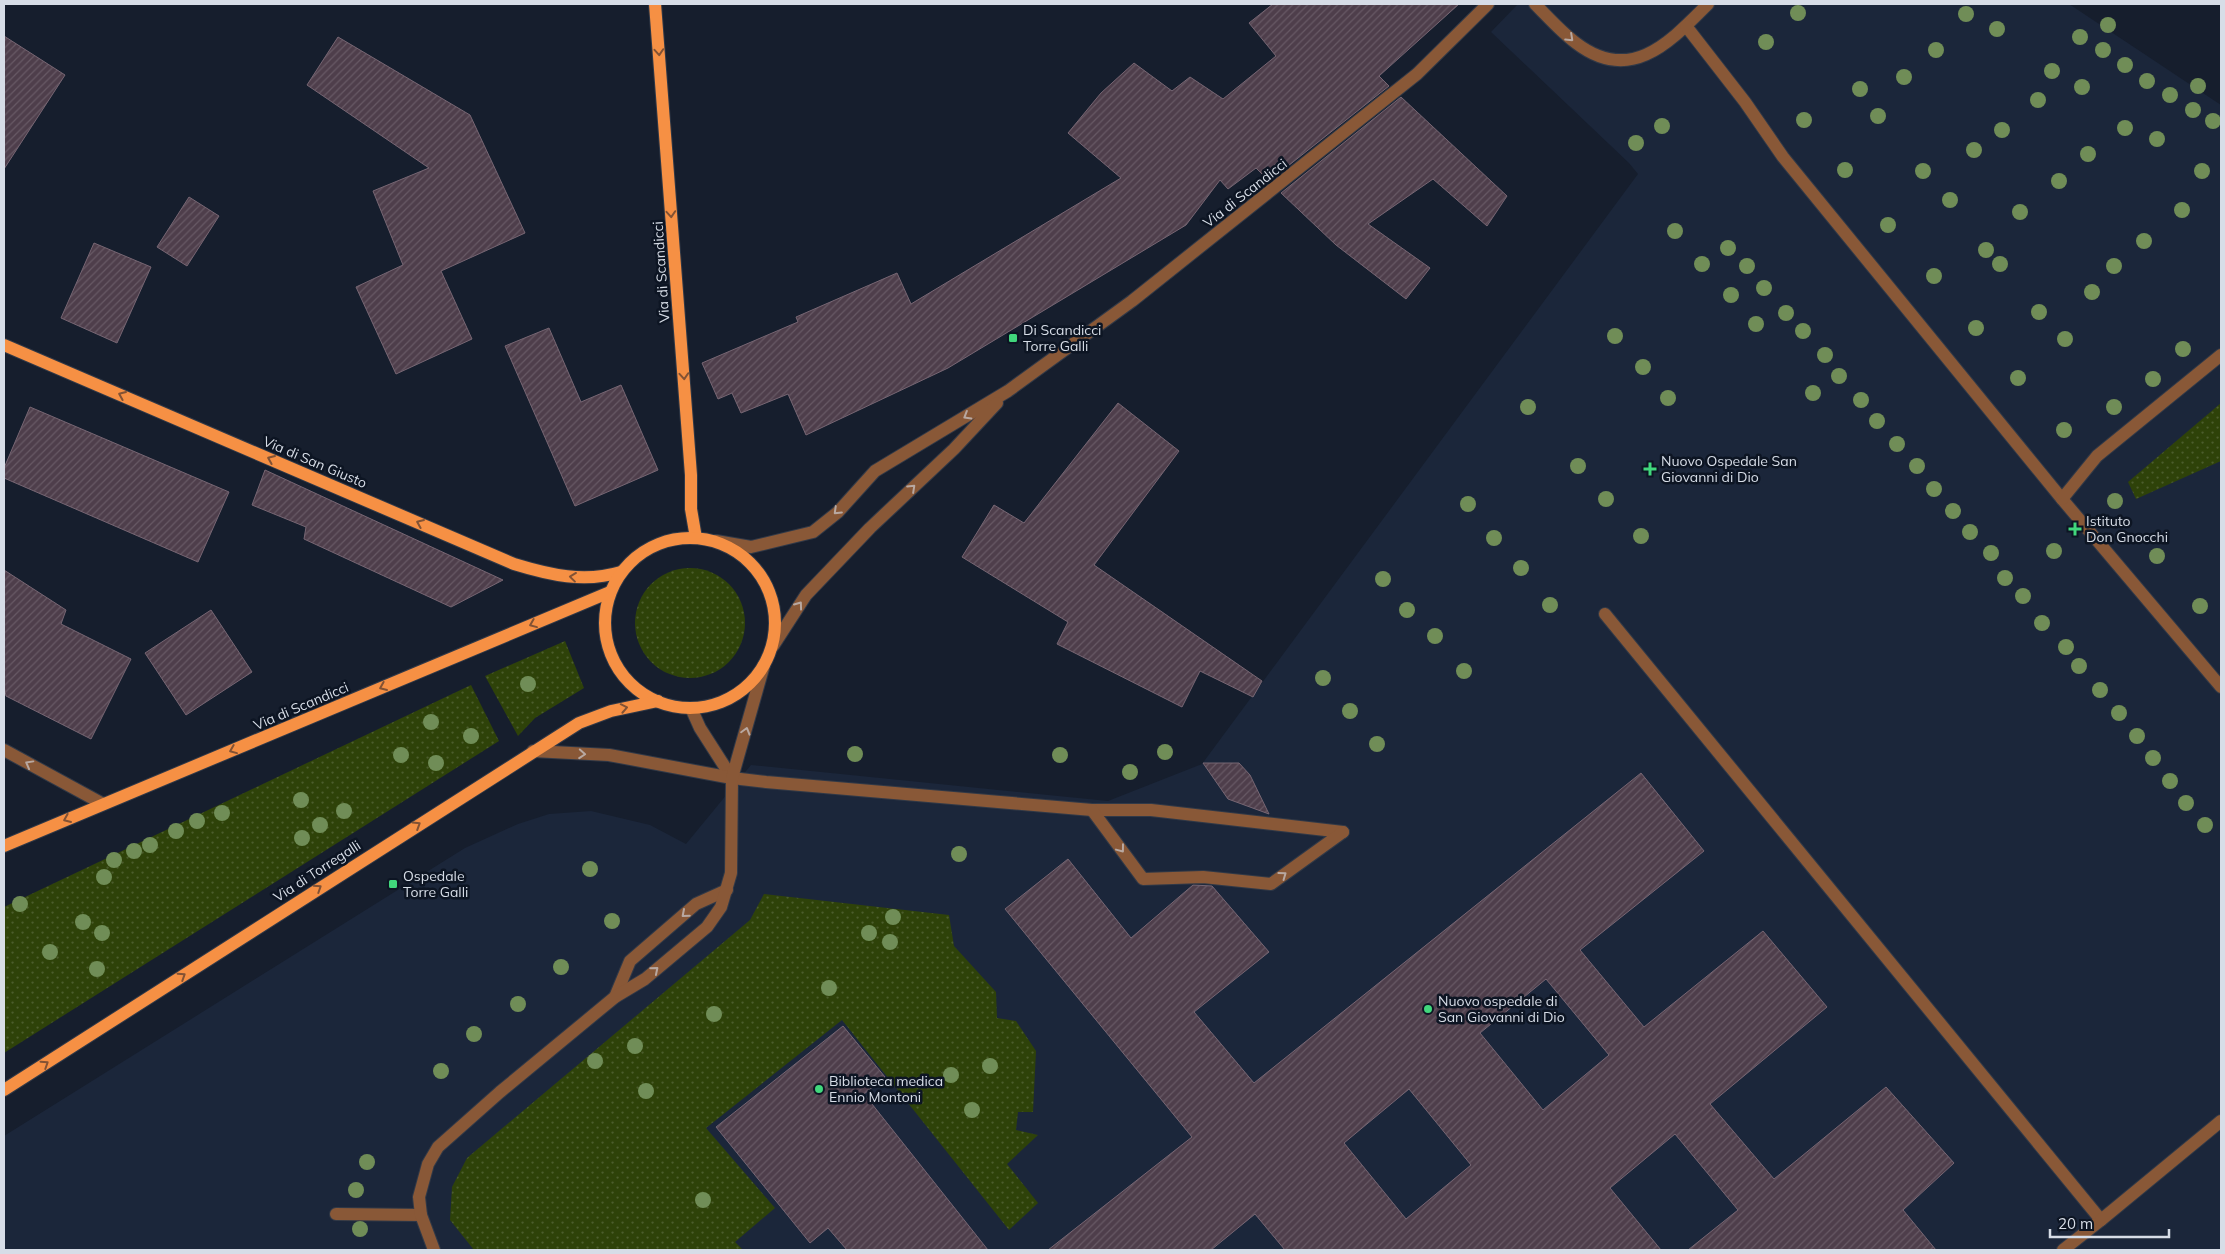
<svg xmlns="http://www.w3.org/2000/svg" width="2225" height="1254" font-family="Mulish,sans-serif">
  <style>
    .built { fill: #1b263a }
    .grass { fill: url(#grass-dots) }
    .building { fill: url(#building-hatch); stroke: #776673; fill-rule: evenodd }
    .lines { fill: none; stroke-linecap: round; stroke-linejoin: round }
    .minor-casing { stroke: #313947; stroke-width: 14 }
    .major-casing { stroke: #313947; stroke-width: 14 }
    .minor { stroke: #895837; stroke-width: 12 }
    .major { stroke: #f69044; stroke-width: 12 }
    .tree { fill: #708d57 }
    .oneway { stroke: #b8a8a1 }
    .oneway2 { stroke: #825234 }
    .poi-dot { fill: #41d77c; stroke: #0d1523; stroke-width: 2 }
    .labels { text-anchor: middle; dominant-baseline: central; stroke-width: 5; stroke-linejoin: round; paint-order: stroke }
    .street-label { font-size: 14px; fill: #d7dde7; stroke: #0d1523 }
    .poi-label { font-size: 14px; fill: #d7dde7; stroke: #0d1523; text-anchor: start }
  </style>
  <defs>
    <pattern id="grass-dots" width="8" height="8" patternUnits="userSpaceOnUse" patternTransform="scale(1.25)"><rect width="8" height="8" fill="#2e4209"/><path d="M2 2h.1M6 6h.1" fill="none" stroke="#4c5d2d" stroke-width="1.8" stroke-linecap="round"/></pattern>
    <pattern id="building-hatch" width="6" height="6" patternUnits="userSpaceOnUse" patternTransform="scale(1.25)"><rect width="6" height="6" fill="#4e3e4b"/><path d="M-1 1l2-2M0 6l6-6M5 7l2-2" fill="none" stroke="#675965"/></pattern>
  </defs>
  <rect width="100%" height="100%" fill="#161e2d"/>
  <path class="built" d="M1518 4H2069L2221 105V1250H4V1136L465 848 518 824 549 814 591 811 650 825 686 844 751 765 1108 801 1202 764 1638 174 1629 163 1491 32Z"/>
  <g class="grass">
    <path d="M2221 403V461L2136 499 2128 482Z"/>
    <circle cx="690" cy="623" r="55"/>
    <path d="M565 641 584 688 535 718 518 736 485 676Z"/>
    <path d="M471 685 499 741 4 1053V907Z"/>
    <path d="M764 894 949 915 954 946 996 992 997 1018 1016 1021 1036 1051 1033 1112H1018L1016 1130 1038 1135 1007 1164 1038 1203 1009 1230 842 1020 706 1128 775 1208 735 1242 743 1250H474L450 1220 452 1187 467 1158 750 920Z"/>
  </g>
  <g class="building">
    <path d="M1273 4H1459L1379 76 1389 86 1269 181 1256 168 1228 189 1220 180 1186 225 948 368 806 435 788 394 741 413 732 393 718 399 702 363 798 322 796 317 897 273 911 304 1121 178 1068 133 1101 93 1134 63 1172 91 1190 77 1223 99 1276 56 1249 23Z"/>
    <path d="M4 36 65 75 4 169Z"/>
    <path d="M338 37 470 115 525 233 441 271 472 339 396 374 356 287 403 265 373 191 429 168 307 85Z"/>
    <path d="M1401 97 1507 196 1487 226 1433 179 1368 224 1430 268 1406 299 1336 245 1281 193Z"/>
    <path d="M189 197 219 216 187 266 157 247Z"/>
    <path d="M94 243 151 267 117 343 61 318Z"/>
    <path d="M549 328 581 402 621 385 658 470 575 506 505 346Z"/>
    <path d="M1118 403 1179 451 1094 565 1262 681 1253 697 1200 671 1182 707 1057 644 1068 622 962 557 994 505 1024 523Z"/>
    <path d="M30 407 229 492 198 562 4 478V468Z"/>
    <path d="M265 470 503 580 451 607 304 539 306 527 252 505Z"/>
    <path d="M4 570 66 610 61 624 131 659 91 739 6 696 4 686Z"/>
    <path d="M211 610 252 672 186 715 145 653Z"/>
    <path d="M1203 763H1239L1250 775 1269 814 1228 799Z"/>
    <path d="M1641 773 1704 851 1580 950 1644 1027 1763 931 1827 1007 1710 1104 1774 1179 1886 1087 1954 1163 1903 1210 1936 1250H1688L1738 1210 1675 1134 1610 1188 1661 1250H1285L1255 1214 1211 1250H1048L1192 1137 1005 909 1068 859 1131 938 1193 885 1212 886 1269 952 1194 1012 1254 1083ZM1546 979 1609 1055 1543 1110 1480 1033ZM1409 1089 1471 1165 1406 1219 1344 1143Z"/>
    <path d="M843 1026 885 1077 864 1094 988 1250H847L828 1228 810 1243 716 1127Z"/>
  </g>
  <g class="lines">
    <defs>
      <g id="minor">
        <path d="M1535 4C1548 17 1561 32 1576 43 1631 85 1670 42 1708 4"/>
        <path d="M1686 26 1745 102 1783 157 2062 499 2221 687"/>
        <path d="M2062 499 2097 456 2221 355"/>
        <path d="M716 541 751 547 813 532 838 512 875 471 1008 391 1132 301 1417 74 1488 4"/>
        <path d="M1605 614 2101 1220 2063 1250"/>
        <path d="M773 646 806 595 870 528 954 449 997 403"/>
        <path d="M691 708 700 728 732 778"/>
        <path d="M4 750 103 804"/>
        <path d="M533 751 609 755 732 778 766 782 1092 810H1151L1343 832"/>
        <path d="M1092 810 1143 879 1203 877 1271 884 1343 832"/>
        <path d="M615 997 630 961 696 904 727 890"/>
        <path d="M336 1214 421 1215"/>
        <path d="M2101 1220 2221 1121"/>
        <path d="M434 1250 421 1215 419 1197 428 1164 438 1147 500 1092 615 997 645 979 707 927 721 907 731 873 732 778 764 665"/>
      </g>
      <g id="major">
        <path d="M655 4 691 475V509L696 538"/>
        <path d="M4 345 514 564C550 575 584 583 621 572"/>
        <circle cx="690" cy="623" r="85"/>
        <path d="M4 846 610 592"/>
        <path d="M4 1090 579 723 611 711 658 701"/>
      </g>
    </defs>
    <use href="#minor" class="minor-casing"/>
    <use href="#major" class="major-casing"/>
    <use href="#minor" class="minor"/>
    <use href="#major" class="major"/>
  </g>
  <g class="tree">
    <circle cx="1798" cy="13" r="8"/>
    <circle cx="1966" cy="14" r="8"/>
    <circle cx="2108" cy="25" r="8"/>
    <circle cx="1997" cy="29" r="8"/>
    <circle cx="2080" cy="37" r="8"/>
    <circle cx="1766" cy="42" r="8"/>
    <circle cx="1936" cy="50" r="8"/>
    <circle cx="2103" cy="50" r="8"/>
    <circle cx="2125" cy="65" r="8"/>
    <circle cx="2052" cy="71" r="8"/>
    <circle cx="1904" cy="77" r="8"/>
    <circle cx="2147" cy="81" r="8"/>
    <circle cx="2198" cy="86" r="8"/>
    <circle cx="2082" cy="87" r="8"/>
    <circle cx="1860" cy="89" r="8"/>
    <circle cx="2170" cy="95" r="8"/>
    <circle cx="2038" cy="100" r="8"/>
    <circle cx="2193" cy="110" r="8"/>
    <circle cx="1878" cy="116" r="8"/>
    <circle cx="1804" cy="120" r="8"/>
    <circle cx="2213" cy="121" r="8"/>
    <circle cx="1662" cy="126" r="8"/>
    <circle cx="2125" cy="128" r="8"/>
    <circle cx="2002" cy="130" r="8"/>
    <circle cx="2157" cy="139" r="8"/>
    <circle cx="1636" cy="143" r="8"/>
    <circle cx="1974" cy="150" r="8"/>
    <circle cx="2088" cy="154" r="8"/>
    <circle cx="1845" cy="170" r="8"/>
    <circle cx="1923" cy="171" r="8"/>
    <circle cx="2202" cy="171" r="8"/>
    <circle cx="2059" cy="181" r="8"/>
    <circle cx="1950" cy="200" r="8"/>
    <circle cx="2182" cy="210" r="8"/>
    <circle cx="2020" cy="212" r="8"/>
    <circle cx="1888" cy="225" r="8"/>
    <circle cx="1675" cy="231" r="8"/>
    <circle cx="2144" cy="241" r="8"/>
    <circle cx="1728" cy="248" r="8"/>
    <circle cx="1986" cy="250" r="8"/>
    <circle cx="1702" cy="264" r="8"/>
    <circle cx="2000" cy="264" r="8"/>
    <circle cx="1747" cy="266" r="8"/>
    <circle cx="2114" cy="266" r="8"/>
    <circle cx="1934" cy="276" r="8"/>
    <circle cx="1764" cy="288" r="8"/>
    <circle cx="2092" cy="292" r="8"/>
    <circle cx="1731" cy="295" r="8"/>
    <circle cx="2039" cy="312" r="8"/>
    <circle cx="1786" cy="313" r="8"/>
    <circle cx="1756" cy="324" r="8"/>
    <circle cx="1976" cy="328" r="8"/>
    <circle cx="1803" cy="331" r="8"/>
    <circle cx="1615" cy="336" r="8"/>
    <circle cx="2065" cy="339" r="8"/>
    <circle cx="2183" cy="349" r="8"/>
    <circle cx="1825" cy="355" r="8"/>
    <circle cx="1643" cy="367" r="8"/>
    <circle cx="1839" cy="376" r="8"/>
    <circle cx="2018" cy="378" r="8"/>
    <circle cx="2153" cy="379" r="8"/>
    <circle cx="1813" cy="393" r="8"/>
    <circle cx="1668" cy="398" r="8"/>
    <circle cx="1861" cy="400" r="8"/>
    <circle cx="1528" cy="407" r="8"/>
    <circle cx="2114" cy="407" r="8"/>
    <circle cx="1877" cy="421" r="8"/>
    <circle cx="2064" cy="430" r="8"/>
    <circle cx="1897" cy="444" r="8"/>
    <circle cx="1578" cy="466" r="8"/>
    <circle cx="1917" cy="466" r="8"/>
    <circle cx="1934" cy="489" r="8"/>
    <circle cx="1606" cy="499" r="8"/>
    <circle cx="2115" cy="501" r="8"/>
    <circle cx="1468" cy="504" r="8"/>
    <circle cx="1953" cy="511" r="8"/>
    <circle cx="1970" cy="532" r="8"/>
    <circle cx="1641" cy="536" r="8"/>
    <circle cx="1494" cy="538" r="8"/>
    <circle cx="2054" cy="551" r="8"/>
    <circle cx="1991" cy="553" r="8"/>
    <circle cx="2157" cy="556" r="8"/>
    <circle cx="1521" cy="568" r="8"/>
    <circle cx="2005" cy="578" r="8"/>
    <circle cx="1383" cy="579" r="8"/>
    <circle cx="2023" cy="596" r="8"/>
    <circle cx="1550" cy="605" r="8"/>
    <circle cx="2200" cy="606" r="8"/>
    <circle cx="1407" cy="610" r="8"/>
    <circle cx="2042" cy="623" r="8"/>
    <circle cx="1435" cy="636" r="8"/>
    <circle cx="2066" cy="647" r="8"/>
    <circle cx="2079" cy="666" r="8"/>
    <circle cx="1464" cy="671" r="8"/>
    <circle cx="1323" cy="678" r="8"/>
    <circle cx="528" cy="684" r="8"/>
    <circle cx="2100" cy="690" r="8"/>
    <circle cx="1350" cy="711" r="8"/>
    <circle cx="2119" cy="713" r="8"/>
    <circle cx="431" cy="722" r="8"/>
    <circle cx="471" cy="736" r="8"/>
    <circle cx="2137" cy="736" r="8"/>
    <circle cx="1377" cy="744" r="8"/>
    <circle cx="1165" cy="752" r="8"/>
    <circle cx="855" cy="754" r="8"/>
    <circle cx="401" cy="755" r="8"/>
    <circle cx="1060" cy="755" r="8"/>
    <circle cx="2153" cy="758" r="8"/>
    <circle cx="436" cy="763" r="8"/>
    <circle cx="1130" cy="772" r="8"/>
    <circle cx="2170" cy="781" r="8"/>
    <circle cx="301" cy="800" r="8"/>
    <circle cx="2186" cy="803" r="8"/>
    <circle cx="344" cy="811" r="8"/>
    <circle cx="222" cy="813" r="8"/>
    <circle cx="197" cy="821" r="8"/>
    <circle cx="320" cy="825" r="8"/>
    <circle cx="2205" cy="825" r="8"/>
    <circle cx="176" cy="831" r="8"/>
    <circle cx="302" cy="838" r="8"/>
    <circle cx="150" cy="845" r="8"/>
    <circle cx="134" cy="851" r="8"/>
    <circle cx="959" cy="854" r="8"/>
    <circle cx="114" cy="860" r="8"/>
    <circle cx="590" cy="869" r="8"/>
    <circle cx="104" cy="877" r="8"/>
    <circle cx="20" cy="904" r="8"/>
    <circle cx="893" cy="917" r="8"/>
    <circle cx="612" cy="921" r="8"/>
    <circle cx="83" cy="922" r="8"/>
    <circle cx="102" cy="933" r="8"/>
    <circle cx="869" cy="933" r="8"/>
    <circle cx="890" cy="942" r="8"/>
    <circle cx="50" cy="952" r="8"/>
    <circle cx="561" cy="967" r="8"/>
    <circle cx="97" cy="969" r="8"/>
    <circle cx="829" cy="988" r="8"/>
    <circle cx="518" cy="1004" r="8"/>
    <circle cx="714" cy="1014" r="8"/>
    <circle cx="474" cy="1034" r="8"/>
    <circle cx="635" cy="1046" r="8"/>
    <circle cx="595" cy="1061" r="8"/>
    <circle cx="990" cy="1066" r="8"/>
    <circle cx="441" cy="1071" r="8"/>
    <circle cx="951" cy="1075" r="8"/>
    <circle cx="646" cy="1091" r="8"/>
    <circle cx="972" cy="1110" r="8"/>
    <circle cx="367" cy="1162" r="8"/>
    <circle cx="356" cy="1190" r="8"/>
    <circle cx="703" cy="1200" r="8"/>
    <circle cx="360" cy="1229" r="8"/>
  </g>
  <defs><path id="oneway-chevron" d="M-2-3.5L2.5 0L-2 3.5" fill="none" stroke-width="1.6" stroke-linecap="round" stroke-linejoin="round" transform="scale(1.25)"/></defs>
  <g class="oneway">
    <use href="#oneway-chevron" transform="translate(1570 38) rotate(43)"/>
    <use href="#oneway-chevron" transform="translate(967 416) rotate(149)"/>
    <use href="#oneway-chevron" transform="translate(912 488) rotate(-43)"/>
    <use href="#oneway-chevron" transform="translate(837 511) rotate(136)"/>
    <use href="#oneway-chevron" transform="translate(799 605) rotate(-54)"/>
    <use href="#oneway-chevron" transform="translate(746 731) rotate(-74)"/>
    <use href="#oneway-chevron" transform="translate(582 754) rotate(4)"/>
    <use href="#oneway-chevron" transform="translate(29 764) rotate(-151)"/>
    <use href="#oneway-chevron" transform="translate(1121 849) rotate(53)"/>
    <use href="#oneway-chevron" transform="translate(1283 875) rotate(-36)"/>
    <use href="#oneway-chevron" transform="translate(685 914) rotate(139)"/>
    <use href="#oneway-chevron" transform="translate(655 970) rotate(-40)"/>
  </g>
  <g class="oneway2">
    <use href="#oneway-chevron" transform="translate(659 52) rotate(86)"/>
    <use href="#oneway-chevron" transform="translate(671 214) rotate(86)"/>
    <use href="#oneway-chevron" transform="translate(684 376) rotate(86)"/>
    <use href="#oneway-chevron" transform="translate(122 395) rotate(-157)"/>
    <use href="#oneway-chevron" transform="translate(271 459) rotate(-157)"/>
    <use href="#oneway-chevron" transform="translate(420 523) rotate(-157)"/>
    <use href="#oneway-chevron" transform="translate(573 577) rotate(-173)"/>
    <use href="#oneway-chevron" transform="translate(533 624) rotate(158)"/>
    <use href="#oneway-chevron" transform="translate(383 687) rotate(157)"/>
    <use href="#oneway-chevron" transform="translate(624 708) rotate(-11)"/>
    <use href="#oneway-chevron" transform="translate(233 750) rotate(158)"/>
    <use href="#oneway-chevron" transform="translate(67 819) rotate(157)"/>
    <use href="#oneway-chevron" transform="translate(417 825) rotate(-32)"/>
    <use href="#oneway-chevron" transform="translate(318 888) rotate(-33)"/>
    <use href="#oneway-chevron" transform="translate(182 976) rotate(-33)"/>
    <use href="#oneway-chevron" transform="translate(45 1064) rotate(-33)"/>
  </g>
  <g class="poi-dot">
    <rect x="1008" y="333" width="10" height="10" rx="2.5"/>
    <path d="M1647.5 461.5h5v5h5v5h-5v5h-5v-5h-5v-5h5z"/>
    <path d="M2072.5 521.5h5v5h5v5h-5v5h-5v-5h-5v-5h5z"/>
    <rect x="388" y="879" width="10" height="10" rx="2.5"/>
    <circle cx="1428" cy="1009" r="5"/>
    <circle cx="819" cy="1089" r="5"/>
  </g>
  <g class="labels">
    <g class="street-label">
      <text transform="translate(1245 193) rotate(-38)">Via di Scandicci</text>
      <text transform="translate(661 272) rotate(-94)">Via di Scandicci</text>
      <text transform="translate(315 462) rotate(23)">Via di San Giusto</text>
      <text transform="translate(301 706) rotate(-23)">Via di Scandicci</text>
      <text transform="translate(317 871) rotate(-33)">Via di Torregalli</text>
    </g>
    <g class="poi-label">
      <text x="1023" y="330">Di Scandicci<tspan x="1023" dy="16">Torre Galli</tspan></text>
      <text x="1661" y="461">Nuovo Ospedale San<tspan x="1661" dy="16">Giovanni di Dio</tspan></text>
      <text x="2086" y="521">Istituto<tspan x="2086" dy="16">Don Gnocchi</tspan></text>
      <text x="403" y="876">Ospedale<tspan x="403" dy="16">Torre Galli</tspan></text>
      <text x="1438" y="1001">Nuovo ospedale di<tspan x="1438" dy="16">San Giovanni di Dio</tspan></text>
      <text x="829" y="1081">Biblioteca medica<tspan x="829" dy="16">Ennio Montoni</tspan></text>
    </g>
  </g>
  <rect width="2225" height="1254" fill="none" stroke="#d7dde7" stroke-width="10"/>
  <path d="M2050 1229v8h119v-8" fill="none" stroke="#d7dde7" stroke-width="2.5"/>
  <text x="2058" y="1229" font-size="15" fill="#d7dde7" stroke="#0d1523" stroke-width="4" paint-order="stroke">20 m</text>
</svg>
